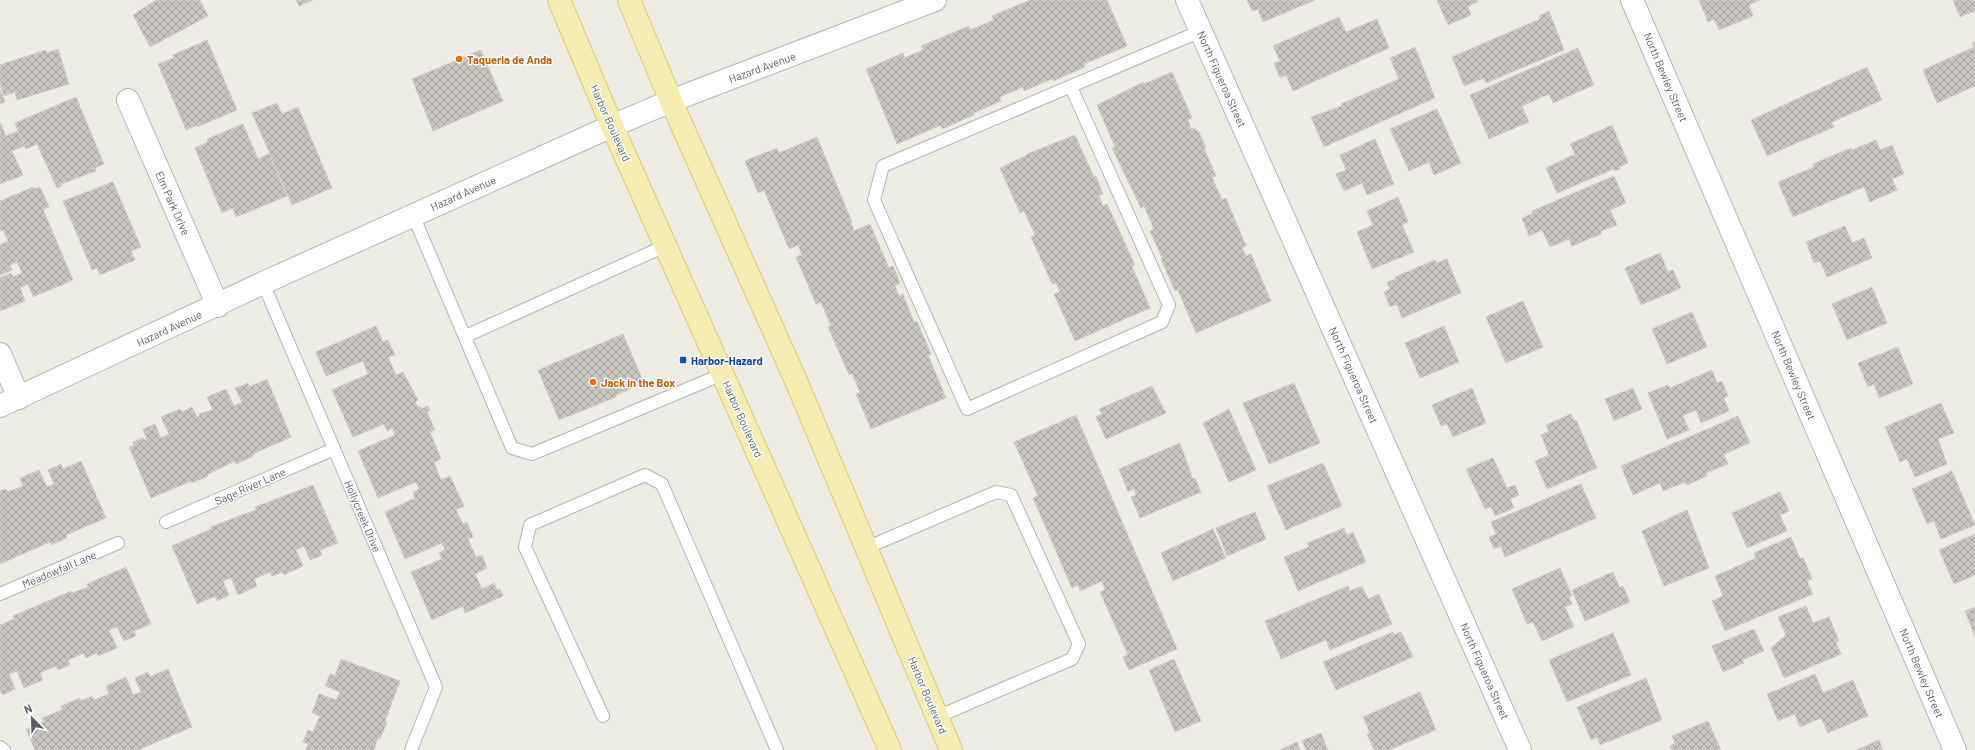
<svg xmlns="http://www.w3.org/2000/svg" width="1975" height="750" font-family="Barlow,sans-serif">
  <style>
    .building { fill: url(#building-cross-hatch); stroke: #d1cec4 }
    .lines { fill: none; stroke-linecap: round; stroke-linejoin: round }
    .service-casing { stroke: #b2b4b8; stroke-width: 14 }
    .minor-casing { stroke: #b2b4b8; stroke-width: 24 }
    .tertiary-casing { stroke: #b2b4b8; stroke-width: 24 }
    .primary-casing { stroke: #dfc76c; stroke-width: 24 }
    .service { stroke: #fff; stroke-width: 12 }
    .minor { stroke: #fff; stroke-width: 22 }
    .tertiary { stroke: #fff; stroke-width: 22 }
    .primary { stroke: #f4eeb3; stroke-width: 22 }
    .food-dot { fill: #e8710a; stroke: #fff; stroke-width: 1.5 }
    .transit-dot { fill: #1a4fb4; stroke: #fff; stroke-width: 1.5 }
    .labels { text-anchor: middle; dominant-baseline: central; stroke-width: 3; stroke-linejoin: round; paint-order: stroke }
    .food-label { font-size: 11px; font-weight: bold; fill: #c56008; stroke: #fff; text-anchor: start }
    .street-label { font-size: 11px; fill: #5d5f63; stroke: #fff }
    .transit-label { font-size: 11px; font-weight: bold; fill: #164399; stroke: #fff; text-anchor: start }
  </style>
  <defs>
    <pattern id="building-cross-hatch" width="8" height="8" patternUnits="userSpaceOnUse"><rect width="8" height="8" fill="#c9c6c1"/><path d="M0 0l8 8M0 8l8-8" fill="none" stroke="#a6a4a0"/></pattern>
  </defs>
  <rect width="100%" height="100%" fill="#edece5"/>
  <g class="building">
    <path d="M156 0H200L208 16 150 47 133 15Z"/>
    <path d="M296 0H313L299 6Z"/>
    <path d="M1030 0H1107L1127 46 1084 64 1085 67 1053 81 1052 79 1024 91 1023 87 1000 97 1001 101 974 113V115L942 129 941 125 897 144 866 69 903 53 904 58 923 50 921 46 969 26 970 30 994 20 992 16Z"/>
    <path d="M1247 0H1315L1263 22 1258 9 1252 11Z"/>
    <path d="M1437 0H1477L1478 2 1468 6 1471 15 1448 25Z"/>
    <path d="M1699 0H1760L1749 5 1753 16 1719 30 1714 19 1708 22Z"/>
    <path d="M1953 0H1975V11L1960 17Z"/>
    <path d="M1549 11 1564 50 1486 83 1484 78 1464 86 1452 57 1540 19 1539 16Z"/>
    <path d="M1339 17 1346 32 1377 19 1389 48 1293 91 1286 75 1280 78 1274 63 1280 61 1273 46Z"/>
    <path d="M207 40 237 110 197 127V125L186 130 158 64 174 58 173 55Z"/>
    <path d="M1975 42V86L1937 103 1923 70 1974 47 1972 43Z"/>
    <path d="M1415 47 1435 98 1324 147 1311 117 1342 106 1341 104 1399 79 1390 58Z"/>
    <path d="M1578 48 1594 85 1553 103 1549 94 1522 106 1529 122 1489 139 1470 95Z"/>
    <path d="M58 49 69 84 17 100 15 92 4 96 0 84V65L46 50 47 53Z"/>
    <path d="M481 50 503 101 433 131 412 79Z"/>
    <path d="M1867 67 1882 100 1832 122 1834 127 1767 156 1751 120Z"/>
    <path d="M1172 72 1192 118 1188 120 1191 129 1195 128 1198 132H1199L1206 148H1204L1216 176 1212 177 1222 200 1226 198 1246 246 1242 248 1246 256 1251 254 1271 301 1196 333 1178 290 1175 291 1161 259 1162 258 1150 231 1154 229 1144 206 1141 208 1112 148 1115 147 1097 105 1144 82V84Z"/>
    <path d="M0 89 5 102 0 104Z"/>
    <path d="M76 97 104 164 95 168 96 171 61 184 62 186 57 188 37 144 26 149 15 123Z"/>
    <path d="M277 103 282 114 298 107 332 188 292 205 252 113Z"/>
    <path d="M1437 109 1461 163 1434 175 1429 162 1409 171 1390 129Z"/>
    <path d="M0 122 6 136 18 131 24 146 12 151 23 175 0 184Z"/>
    <path d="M243 124 258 159 269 154 287 196 236 217 233 208 222 213 195 148 208 142 207 139Z"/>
    <path d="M1612 125 1628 163 1619 167 1620 169 1615 171 1614 169 1557 193 1546 168 1575 154 1570 144Z"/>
    <path d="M1075 135 1094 177 1096 176 1103 194 1099 196 1103 206 1107 204 1135 265 1132 266 1150 308 1075 341 1054 294 1060 292 1056 283 1052 284 1031 237 1035 235 1024 211 1020 213 1000 168 1027 155V154Z"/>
    <path d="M817 137 852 222 851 223 854 231 870 224 889 268 893 266 900 283 895 286 899 296 903 294 914 322 917 321 931 354 928 355 946 398 871 429 856 394 860 392 852 373 849 375 828 327 831 326 821 302 816 304 796 257 802 255 798 245 789 249 764 190 758 193 745 161 777 148 779 153Z"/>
    <path d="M1375 139 1394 184 1367 195 1362 183 1344 191 1336 174 1346 170 1340 155Z"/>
    <path d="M1876 140 1880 150 1892 145 1904 174 1892 179 1897 190 1870 202 1864 187 1793 217 1778 182 1814 167 1813 164 1851 148 1852 150Z"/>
    <path d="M1614 176 1626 203 1610 210 1617 225 1601 231V234L1572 246 1569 239 1550 247 1542 230 1529 236 1522 218 1533 213 1532 211Z"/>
    <path d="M113 182 141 247 131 251 135 260 100 275 97 268 92 270 63 201Z"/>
    <path d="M33 187 34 189 40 187 49 207 43 209 73 280 33 297 28 284 20 288 25 301 0 311V278L11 273 13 277 22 273 17 262 10 265 12 270 0 275V245L8 241 3 230 0 231V201Z"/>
    <path d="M1398 197 1408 222 1402 225 1414 252 1372 269 1357 232 1373 225 1367 211Z"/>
    <path d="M1845 226 1852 243 1864 238 1872 258 1827 277 1820 261 1814 263 1806 242Z"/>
    <path d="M1660 253 1668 272 1673 270 1681 288 1641 305 1625 268Z"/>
    <path d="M1447 259 1461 293 1402 318 1397 304 1390 307 1384 292 1390 289 1387 282 1396 279 1395 277 1435 260 1437 263Z"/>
    <path d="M1872 287 1887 323 1847 340 1832 304Z"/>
    <path d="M1523 301 1543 347 1506 363 1486 317Z"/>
    <path d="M1692 312 1707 347 1667 364 1652 329Z"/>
    <path d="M376 326 383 342 388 340 395 355 388 357 396 375 403 372 418 400 415 402 418 407 420 406 421 409 428 406 430 411 427 412 435 430 430 432 441 459 434 462 441 480 450 476 464 506 456 510 463 524 467 522 473 537 468 539 476 557 482 555 487 568 475 574 482 589 494 583 497 590 500 589 503 596 465 613 463 606 432 620 411 572 442 559 439 553 445 550 442 543 405 559 385 512 415 498 413 492 419 489 416 482 378 498 358 451 395 435 392 428 387 431 384 424 353 437 332 390 368 374 363 361 326 376 316 352Z"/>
    <path d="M1444 326 1459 362 1420 378 1405 343Z"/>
    <path d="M623 334 644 383 616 395V397L559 420 538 370Z"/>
    <path d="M1898 347 1913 384 1879 398 1874 384 1868 387 1858 363Z"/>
    <path d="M1712 370 1717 383 1722 381 1728 396 1724 398 1729 411 1701 423 1696 410 1683 416 1689 430 1667 439 1648 393 1668 385 1670 388Z"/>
    <path d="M267 379 291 437 253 454 254 456 236 464 235 461 208 474V476L192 483 191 481 151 498 129 447 134 445 133 442 143 438 144 440 147 439 143 429 155 424 161 438 169 434 161 417 180 409 182 412 192 407 197 417 200 416 199 414 213 410 207 397 226 389 234 406 242 402 235 388 248 383 249 387Z"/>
    <path d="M1294 383 1320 443 1269 464 1243 403Z"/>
    <path d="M1152 386 1166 413 1106 439 1096 417 1102 414 1099 409Z"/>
    <path d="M1472 388 1486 423 1453 437 1447 424 1441 426 1432 405Z"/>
    <path d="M1633 388 1642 409 1614 421 1605 399Z"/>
    <path d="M1941 403 1954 433 1938 439 1947 464 1915 477 1907 459 1900 462 1885 427Z"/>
    <path d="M1229 409 1256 470 1229 482 1203 423Z"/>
    <path d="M1571 414 1574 421 1576 420 1597 468 1547 489 1535 461 1549 455 1541 435 1549 431 1546 425Z"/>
    <path d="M1076 415 1177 649 1129 670 1123 657 1128 655 1100 592 1105 590 1102 581 1080 591 1078 585 1072 588 1033 498 1038 496 1014 442Z"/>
    <path d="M1738 416 1750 443 1724 454 1728 464 1706 473 1707 476 1687 485 1685 482 1663 491 1660 483 1633 495 1621 466Z"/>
    <path d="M1180 443 1193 479 1195 478 1201 492 1140 518 1131 497 1136 495 1134 489 1128 492 1119 469Z"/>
    <path d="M1493 458 1507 488 1515 485 1519 495 1510 499 1514 508 1495 516 1491 507 1485 509 1466 469Z"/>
    <path d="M81 461 106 518 66 535 67 538 51 545 50 542 0 564V491L6 489 8 492 23 486 20 478 39 470 47 487 54 484 48 470 61 464 63 469Z"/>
    <path d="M1323 463 1342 506 1286 530 1267 486Z"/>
    <path d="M1952 471 1975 525 1941 539 1934 521 1927 524 1912 489Z"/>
    <path d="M1581 484 1596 518 1505 557 1501 546 1494 549 1489 537 1496 534 1491 522Z"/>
    <path d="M313 485 338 543 320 550 322 555 310 560 304 546 296 550 303 566 284 575 283 572 272 576 270 572 254 579 257 586 238 595 231 578 223 581 229 595 217 601 215 596 197 604 172 546 211 529 210 527 256 510 255 507Z"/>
    <path d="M1780 492 1789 511 1780 515 1787 531 1747 548 1732 513Z"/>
    <path d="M1687 510 1709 568 1664 586 1642 531Z"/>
    <path d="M1255 512 1266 539 1227 556 1216 528Z"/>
    <path d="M1344 528 1347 535 1353 532 1366 562 1298 591 1284 557 1309 547 1307 543Z"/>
    <path d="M1213 529 1226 558 1173 581 1161 553Z"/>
    <path d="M1975 534V575L1954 584 1939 550Z"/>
    <path d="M1791 537 1800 559 1803 557 1812 579 1807 581 1813 594 1725 631 1712 601 1723 596 1715 576 1756 558 1754 553Z"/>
    <path d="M126 567 151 624 134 631 136 636 124 641 117 627 109 630 117 648 98 656 97 653 86 658 84 653 68 660 70 665 58 670 56 666 40 673 43 680 24 688 17 671 9 674 15 689 3 695 0 691V625L14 619 13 616 71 591 72 593 88 587 87 584Z"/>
    <path d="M1560 568 1572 596 1569 597 1572 604 1565 607 1574 627 1542 641 1533 622 1527 624 1512 589Z"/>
    <path d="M1613 572 1620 588 1623 586 1630 602 1585 621 1572 590Z"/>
    <path d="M1348 586 1350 591 1362 586 1368 599 1379 594 1392 624 1330 650 1326 640 1281 659 1265 621Z"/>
    <path d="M1806 606 1813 623 1829 617 1839 641 1836 642 1841 654 1784 678 1771 648 1786 635 1778 617Z"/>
    <path d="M1975 607V637L1965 611Z"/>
    <path d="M1754 629 1764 651 1742 660 1744 663 1723 672 1712 646Z"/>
    <path d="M1393 632 1394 635 1401 632 1413 657 1336 690 1323 662Z"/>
    <path d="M1613 633 1631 675 1567 702 1549 660Z"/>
    <path d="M341 659 400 681 385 721 387 722 380 739 378 738 374 750H306L308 744 303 742 308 730 313 732 320 716 312 713 319 694 336 700 340 692 325 686 330 674 335 676Z"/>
    <path d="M1174 659 1201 721 1175 732 1149 670Z"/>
    <path d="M168 669 192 727 138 750H35L26 729 44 722 42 718 62 710 61 706 80 698 81 701 92 696 94 700 109 694 106 686 126 677 133 695 141 692 135 678 148 672 150 677Z"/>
    <path d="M1815 674 1823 693 1853 680 1868 716 1828 733 1821 718 1800 727 1795 714 1778 721 1767 694Z"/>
    <path d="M1646 678 1662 720 1600 745 1597 737 1591 740 1577 707Z"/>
    <path d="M1420 692 1436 730 1389 750H1374L1367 734 1370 733 1363 717Z"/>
    <path d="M1708 721 1721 750H1672L1670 746 1675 743 1672 736Z"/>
    <path d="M1321 733 1328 750H1306L1302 741Z"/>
    <path d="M1879 740 1883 750H1856Z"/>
    <path d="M1297 742 1300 750H1280Z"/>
  </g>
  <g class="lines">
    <defs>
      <g id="service">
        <path d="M1071 87 1169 305 1162 322 967 409 874 200 883 166 1201 31"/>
        <path d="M413 215 512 448 532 454 723 374"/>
        <path d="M263 283 436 687 411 750"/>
        <path d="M466 336 665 246"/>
        <path d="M166 522 334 449"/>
        <path d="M866 548 996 492 1011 495 1079 644 1072 659 937 717"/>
        <path d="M0 594 118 543"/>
        <path d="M603 716 525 547 530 525 645 475 662 484 777 750"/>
        <path d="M0 747 4 750"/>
      </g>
      <g id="minor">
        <path d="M1187 0 1520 750"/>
        <path d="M1632 0 1955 750"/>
        <path d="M128 100 218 306"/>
        <path d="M0 354 19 398"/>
      </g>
      <path id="tertiary" d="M0 406 263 283 612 126 671 101 935 0"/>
      <g id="primary">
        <path d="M559 0 612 126 890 750"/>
        <path d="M629 0 671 101 797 383 951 750"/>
      </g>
    </defs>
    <use href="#service" class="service-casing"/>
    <use href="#minor" class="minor-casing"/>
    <use href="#tertiary" class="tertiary-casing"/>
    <use href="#primary" class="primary-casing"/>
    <use href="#service" class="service"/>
    <use href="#minor" class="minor"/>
    <use href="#tertiary" class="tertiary"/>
    <use href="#primary" class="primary"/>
  </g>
  <g class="food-dot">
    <circle cx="459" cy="59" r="4"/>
    <circle cx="593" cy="382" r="4"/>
  </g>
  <rect class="transit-dot" x="679" y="356" width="8" height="8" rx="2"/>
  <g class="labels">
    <g class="food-label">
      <text x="467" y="59">Taqueria de Anda</text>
      <text x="601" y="382">Jack in the Box</text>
    </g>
    <g class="street-label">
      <text transform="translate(762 67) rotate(-20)">Hazard Avenue</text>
      <text transform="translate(1666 77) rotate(67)">North Bewley Street</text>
      <text transform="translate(1222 79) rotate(66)">North Figueroa Street</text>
      <text transform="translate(611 123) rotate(66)">Harbor Boulevard</text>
      <text transform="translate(463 193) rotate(-24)">Hazard Avenue</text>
      <text transform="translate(173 203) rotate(66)">Elm Park Drive</text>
      <text transform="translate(169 328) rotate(-25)">Hazard Avenue</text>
      <text transform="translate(1354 375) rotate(66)">North Figueroa Street</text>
      <text transform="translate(1794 375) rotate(67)">North Bewley Street</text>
      <text transform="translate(743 419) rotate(66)">Harbor Boulevard</text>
      <text transform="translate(250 486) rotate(-24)">Sage River Lane</text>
      <text transform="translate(363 516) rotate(67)">Hollycreek Drive</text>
      <text transform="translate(59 569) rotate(-23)">Meadowfall Lane</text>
      <text transform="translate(1485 671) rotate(66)">North Figueroa Street</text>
      <text transform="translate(1922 673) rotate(67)">North Bewley Street</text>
      <text transform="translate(928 695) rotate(67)">Harbor Boulevard</text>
    </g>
    <g class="transit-label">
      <text x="691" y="360">Harbor-Hazard</text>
    </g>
  </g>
  <g transform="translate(32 718) rotate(337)" stroke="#ffffff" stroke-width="3" paint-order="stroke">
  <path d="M0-3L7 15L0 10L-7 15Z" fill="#5d5f63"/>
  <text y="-6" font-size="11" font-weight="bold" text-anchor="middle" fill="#5d5f63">N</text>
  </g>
</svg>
